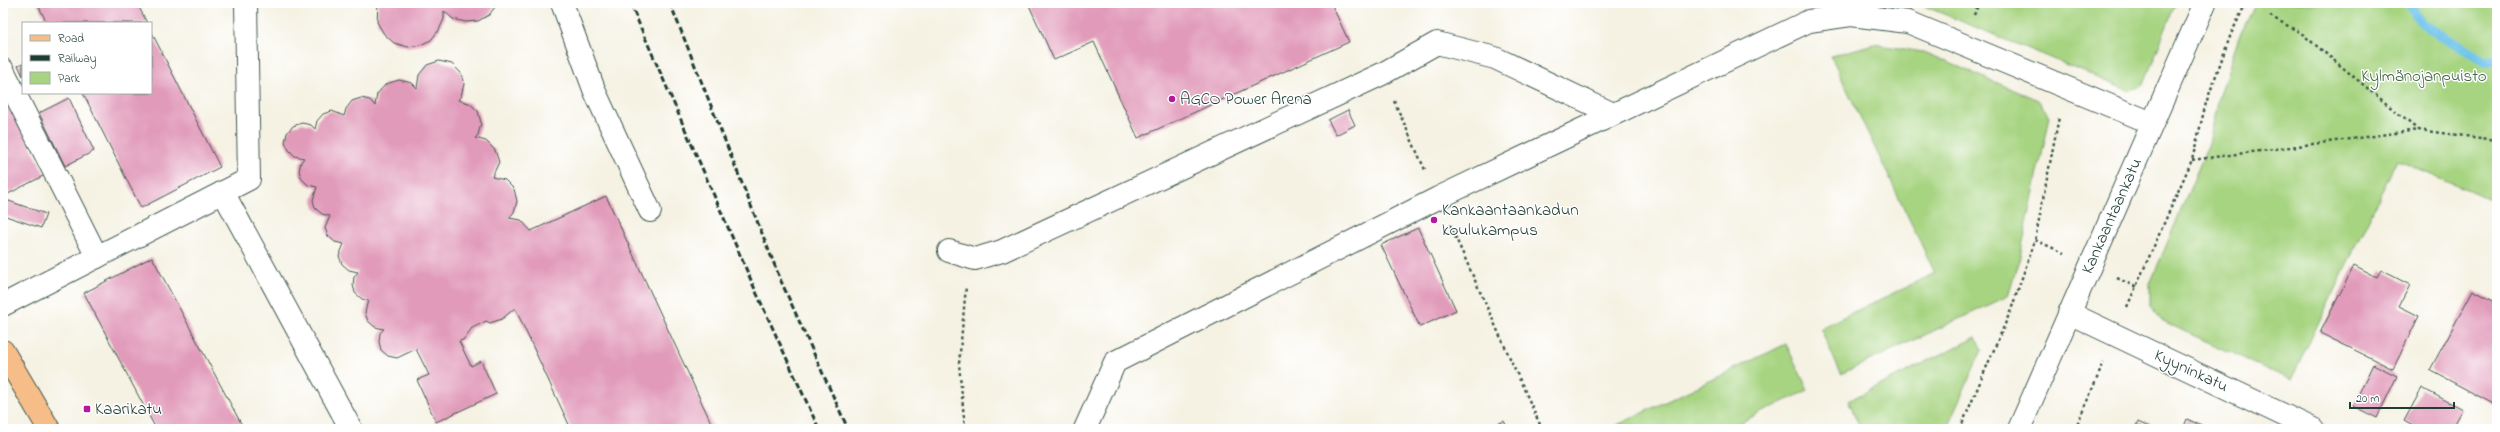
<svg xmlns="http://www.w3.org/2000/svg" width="2500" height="432" font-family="'Indie Flower',sans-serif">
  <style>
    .green { fill: #a7d481; stroke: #63885a }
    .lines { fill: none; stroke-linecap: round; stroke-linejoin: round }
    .stream { stroke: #6dc3ea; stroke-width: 10 }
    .building { fill: #e19ab9 }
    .minor-casing { stroke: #3f584e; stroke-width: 24 }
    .major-casing { stroke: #3f584e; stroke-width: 24 }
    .path { stroke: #3f584e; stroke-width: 2.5; stroke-dasharray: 3 3; stroke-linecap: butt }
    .minor { stroke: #fff; stroke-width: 22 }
    .major { stroke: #f7bd88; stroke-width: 22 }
    .rail { stroke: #1f3d34; stroke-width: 3; stroke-dasharray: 6 3; stroke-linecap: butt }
    .poi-dot { fill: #b5179e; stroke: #fff; stroke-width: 1.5 }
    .labels { text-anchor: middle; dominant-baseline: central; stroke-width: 3; stroke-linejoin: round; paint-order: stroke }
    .park-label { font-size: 17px; fill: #416347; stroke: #fff }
    .poi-label { font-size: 17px; fill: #1f3d34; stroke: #fff; text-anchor: start }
    .street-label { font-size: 17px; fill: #1f3d34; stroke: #fff }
  </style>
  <rect width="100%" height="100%" fill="#fff"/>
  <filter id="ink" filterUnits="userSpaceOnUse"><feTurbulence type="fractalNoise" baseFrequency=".025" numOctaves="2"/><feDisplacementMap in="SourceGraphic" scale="8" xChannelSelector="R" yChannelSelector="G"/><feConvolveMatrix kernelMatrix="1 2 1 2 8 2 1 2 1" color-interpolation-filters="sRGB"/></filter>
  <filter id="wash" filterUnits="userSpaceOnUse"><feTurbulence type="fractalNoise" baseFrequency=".012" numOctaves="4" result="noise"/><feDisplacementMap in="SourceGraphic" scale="16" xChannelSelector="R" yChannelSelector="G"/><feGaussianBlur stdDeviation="0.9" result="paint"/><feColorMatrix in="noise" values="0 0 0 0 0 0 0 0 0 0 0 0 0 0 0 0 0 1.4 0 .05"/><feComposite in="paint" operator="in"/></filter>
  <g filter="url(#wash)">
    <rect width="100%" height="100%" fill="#f5f2e3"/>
    <g class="green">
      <path d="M1917 3H2176L2143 86 2130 91Z"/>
      <path d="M2256 3H2497V202L2397 160 2291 380 2162 321 2150 307V284L2209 143 2219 97 2239 37Z"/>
      <path d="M1874 44 1923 52 2038 100 2050 117 2020 256 2008 296 1841 374 1820 328 1935 273 1831 56Z"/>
      <path d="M1976 337 1982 350 1946 429H1861L1848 401Z"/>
      <path d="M1786 344 1808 390 1727 429H1609Z"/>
    </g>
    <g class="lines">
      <path class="stream" d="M2410 3 2421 23 2486 62 2497 58"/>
    </g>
    <g id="blocks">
      <g class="building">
        <path d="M37 3H137L147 23H47Z"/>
        <path d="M378 3H498L489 15 478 21 466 22 453 19 444 11V19L439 30 431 40 420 45 408 47 394 43 384 34 377 22Z"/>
        <path d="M1028 3H1331L1349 42 1138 138 1094 42 1054 60Z"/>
        <path d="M151 31 220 167 141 208 83 93H151Z"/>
        <path d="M439 61 452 64 461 73 464 84 461 96 458 100 469 103 478 111 481 123 478 135 475 138 486 141 495 150 499 162 492 177 505 180 514 189 517 201 514 212 509 218 521 220 531 231 606 196 714 429H571L515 308 502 319 490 323 486 321 472 328 463 340 459 341 471 366 481 361 496 394 436 422 417 380 429 375 416 349 397 358 388 356 381 350 379 342 380 333 384 329 375 327 368 321 365 313 367 304 369 301 362 299 355 293 353 285 354 277 358 272 349 270 342 264 339 256 344 244 335 242 328 236 325 228 330 216 322 214 315 208 313 200 317 187 308 185 302 179 299 171 301 162 304 158 295 156 289 150 285 142 287 133 293 126 302 123 311 125 315 129 317 121 323 114 332 111 344 116 346 109 352 101 361 98 370 100 375 106 377 94 386 84 399 80 412 83 417 88 419 75 427 65Z"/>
        <path d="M23 63V76L18 65Z"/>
        <path d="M69 98 94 151 65 166 39 113Z"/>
        <path d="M9 101 45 175 8 194 3 183V104Z"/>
        <path d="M1348 110 1355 125 1336 135 1328 120Z"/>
        <path d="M6 200 46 214 41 228 3 215Z"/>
        <path d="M1418 228 1456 310 1420 327 1381 245Z"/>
        <path d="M152 257 244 429H156L84 293Z"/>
        <path d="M2354 266 2377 278 2381 270 2410 285 2399 306 2419 316 2393 369 2320 333Z"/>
        <path d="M2473 290 2497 303V406L2430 370Z"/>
        <path d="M2373 364 2397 376 2377 418 2353 406Z"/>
        <path d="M2422 388 2462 409 2451 429H2418L2404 421Z"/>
        <path d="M2187 419 2209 429H2183Z"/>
        <path d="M1504 421 1508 429H1487Z"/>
        <path d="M2138 422 2153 429H2135Z"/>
      </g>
    </g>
  </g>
  <g filter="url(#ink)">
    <use href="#blocks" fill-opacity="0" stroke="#3f584e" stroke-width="1"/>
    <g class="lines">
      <defs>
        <g id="minor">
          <path d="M562 3 595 92 650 211"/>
          <path d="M3 70 97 257"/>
          <path d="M223 192 351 429"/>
          <path d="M949 251 975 259 1002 251 1382 74 1437 43 1495 58 1611 113"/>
          <path d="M3 305 249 179 246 3"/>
          <path d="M2069 313 2313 429"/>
          <path d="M1085 429 1115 362 1438 198 1809 21 1851 15 1908 22 2152 123"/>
          <path d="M2019 429 2205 3"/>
        </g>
        <path id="major" d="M3 351 49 429"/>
      </defs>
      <use href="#minor" class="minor-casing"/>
      <use href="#major" class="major-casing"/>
      <g class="path">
        <path d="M1974 15 1979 3"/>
        <path d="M2270 16 2301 33 2418 130"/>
        <path d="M1394 101 1426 172"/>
        <path d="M2192 160 2418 130 2497 140"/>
        <path d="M1450 225 1542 429"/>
        <path d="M2035 240 2064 253"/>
        <path d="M2117 278 2136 287"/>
        <path d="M2127 307 2192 160 2206 103 2231 34 2246 3"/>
        <path d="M965 429 959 364 966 286"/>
        <path d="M1960 429 2011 310 2035 240 2059 117"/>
        <path d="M2075 429 2104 362"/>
      </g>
      <use href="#minor" class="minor"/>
      <use href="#major" class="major"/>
      <g class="rail">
        <path d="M630 3 757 294 819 429"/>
        <path d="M670 3 781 281 848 429"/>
      </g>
    </g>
  </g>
  <g class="poi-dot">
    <circle cx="1172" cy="99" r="4"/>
    <circle cx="1434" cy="220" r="4"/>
    <rect x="83" y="405" width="8" height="8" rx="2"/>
  </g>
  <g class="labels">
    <g class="park-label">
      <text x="2424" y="76">Kylmänojanpuisto</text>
    </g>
    <g class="poi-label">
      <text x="1180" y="99">AGCO Power Arena</text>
      <text x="1442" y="210">Kankaantaankadun<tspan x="1442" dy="20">koulukampus</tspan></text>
      <text x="95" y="409">Kaarikatu</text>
    </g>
    <g class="street-label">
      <text transform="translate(2112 216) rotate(-66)">Kankaantaankatu</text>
      <text transform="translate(2191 371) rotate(25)">Kyyninkatu</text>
    </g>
  </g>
  <rect width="2500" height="432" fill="none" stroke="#fff" stroke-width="16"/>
  <rect x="22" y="22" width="130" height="72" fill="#ffffff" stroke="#a5b1ae"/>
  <rect x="30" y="35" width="20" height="6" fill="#f7bd88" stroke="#a5b1ae"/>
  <text x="58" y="42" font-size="12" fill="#1f3d34">Road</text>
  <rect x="30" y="55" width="20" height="6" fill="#1f3d34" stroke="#a5b1ae"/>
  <text x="58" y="62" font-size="12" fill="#1f3d34">Railway</text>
  <rect x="30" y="72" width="20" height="12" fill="#a7d481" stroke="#a5b1ae"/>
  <text x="58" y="82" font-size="12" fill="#1f3d34">Park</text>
  <path d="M2350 402v6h104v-6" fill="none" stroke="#1f3d34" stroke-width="2"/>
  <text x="2356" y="402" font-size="12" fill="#1f3d34" stroke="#ffffff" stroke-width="3" paint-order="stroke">20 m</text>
</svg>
